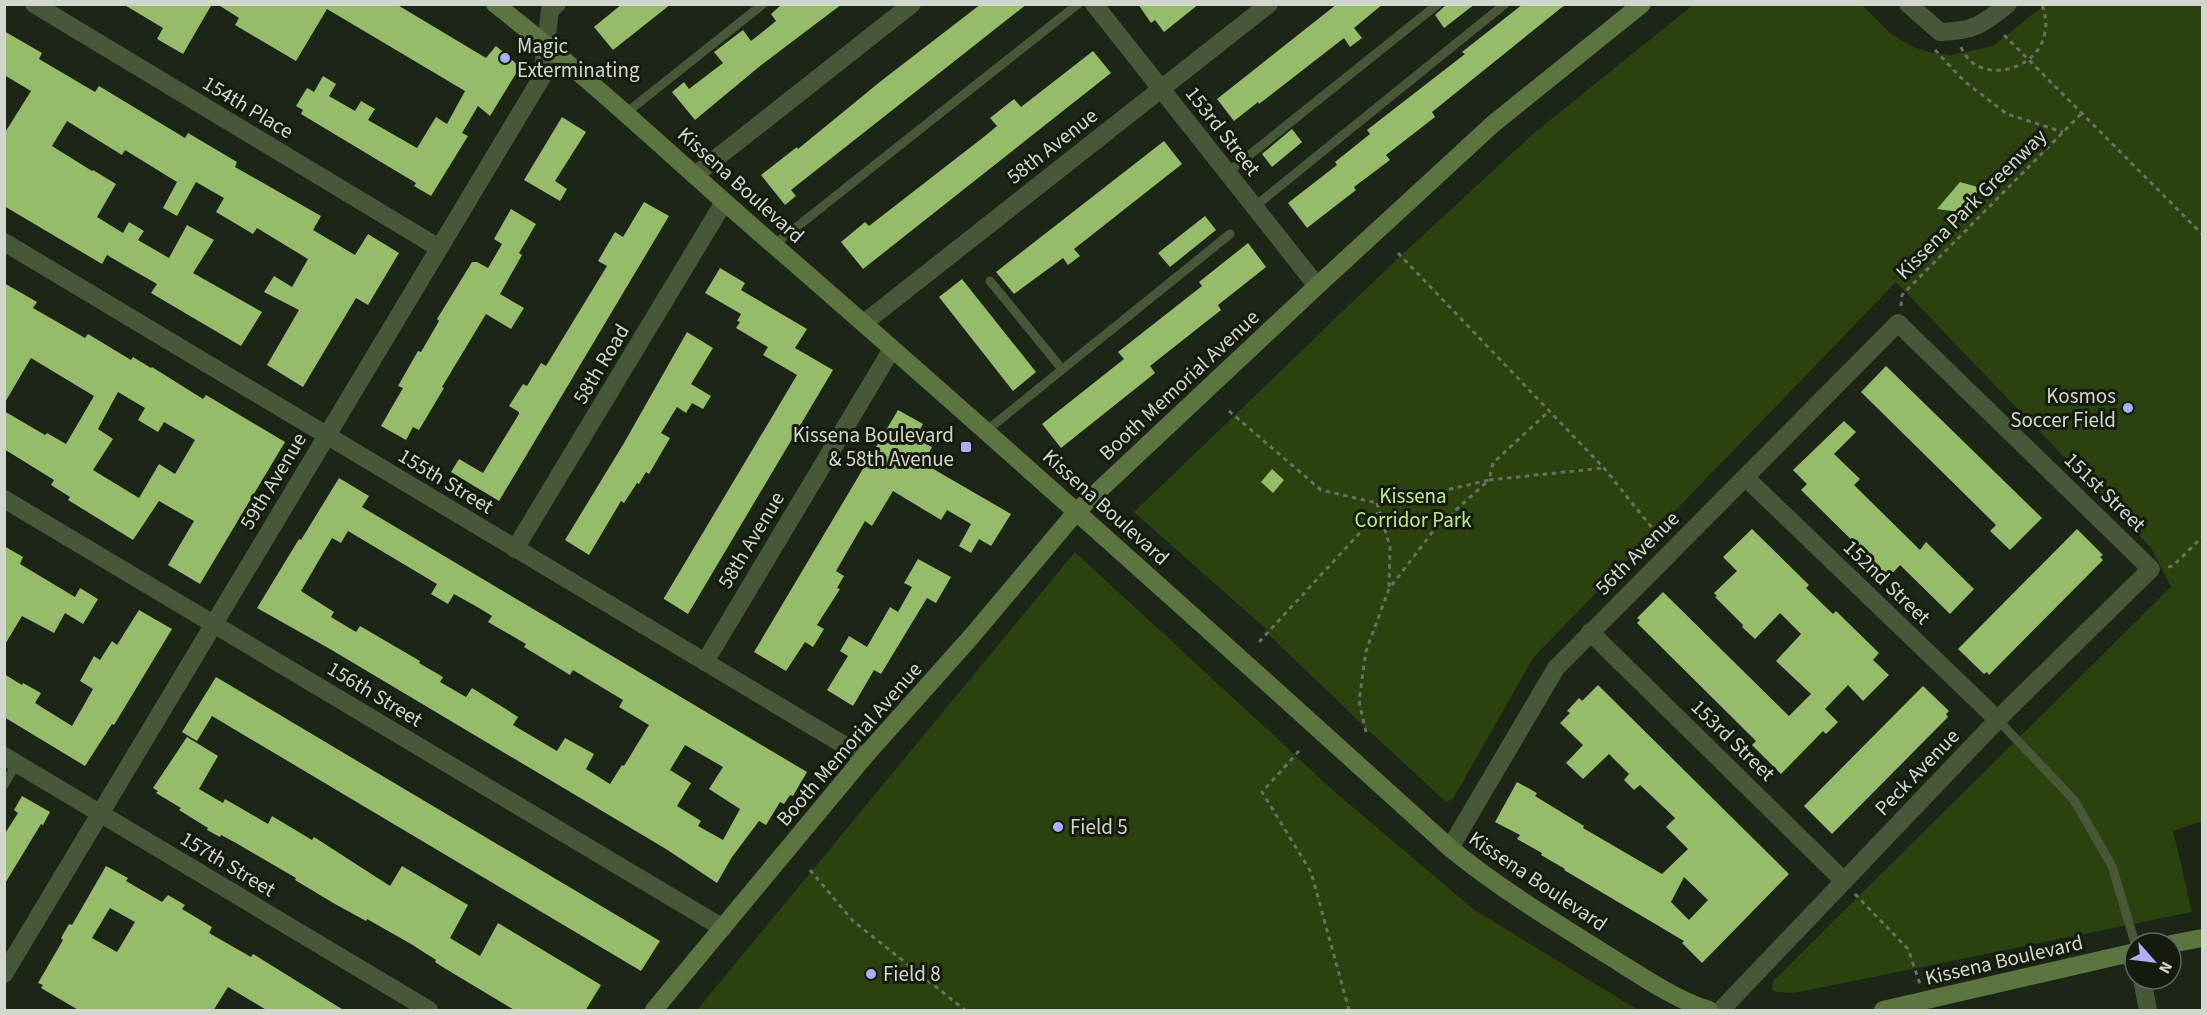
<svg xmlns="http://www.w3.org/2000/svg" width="2207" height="1015" font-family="'Source Sans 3',sans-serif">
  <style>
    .green { fill: #2b410e }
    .building { fill: #94bc69; fill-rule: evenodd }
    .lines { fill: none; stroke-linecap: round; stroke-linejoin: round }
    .path { stroke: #697063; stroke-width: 3; stroke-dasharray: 4.5 4.5; stroke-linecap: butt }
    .lane { stroke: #475737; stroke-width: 9 }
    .street { stroke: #475737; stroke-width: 18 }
    .secondary { stroke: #5b7440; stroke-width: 18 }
    .poi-dot { fill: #aab0fb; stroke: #141b0d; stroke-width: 2 }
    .labels { text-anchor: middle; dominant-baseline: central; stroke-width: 6; stroke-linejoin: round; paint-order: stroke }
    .poi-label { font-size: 21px; fill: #d2d7cd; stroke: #141b0d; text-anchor: start }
    .street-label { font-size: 21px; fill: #d2d7cd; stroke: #141b0d }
    .park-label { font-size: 21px; fill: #b9ee80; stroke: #141b0d }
  </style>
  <rect width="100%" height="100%" fill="#1d2516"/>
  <g class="green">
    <path d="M1693 5H1862L1891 34 1913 47 1932 53 1951 55 1993 46 2044 5H2202V821L2173 831 2192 912 1794 993 1776 992 1772 989 1774 980 2171 587 2151 548 1896 282 1533 658 1453 799 1446 802 1367 729 1270 636 1266 629 1134 512 1395 261 1534 133Z"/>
    <path d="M1075 552 1335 792 1473 909 1638 1010H697Z"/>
  </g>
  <g class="building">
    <path d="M123 4H212L183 54 157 39 163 28Z"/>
    <path d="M217 4H396L486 58 496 46 520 67 490 116 478 106 462 133 468 136 431 196 414 186 416 183 301 114 303 110 296 106 307 88 314 92 323 76 336 84 329 96 355 111 361 101 375 109 368 120 417 148 436 117 447 124 465 91 327 9 296 61 235 25 239 18Z"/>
    <path d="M622 4H671L613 50 594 27Z"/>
    <path d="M782 4H842L760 66 695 120 672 92 684 82 689 89 723 63 714 52 743 30 751 41 765 30 776 21 771 14Z"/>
    <path d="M981 4H1027L791 190 796 196 785 205 761 175 797 147 798 149 881 81Z"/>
    <path d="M1138 4H1199L1164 32 1155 20 1151 23Z"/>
    <path d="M1337 4H1383L1354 28 1362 38 1350 47 1344 38 1259 104 1258 102 1234 121 1217 99Z"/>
    <path d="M1447 4H1475L1444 28 1435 15Z"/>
    <path d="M1523 4H1566L1432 112 1435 117 1386 155 1390 160 1354 187 1356 190 1307 228 1288 203 1337 165 1335 162 1370 134 1367 130 1465 54 1462 52Z"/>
    <path d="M4 31 42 53 39 59 95 92 99 86 185 138 188 133 237 162 235 167 321 216 313 230 355 255 368 234 399 253 368 305 356 298 303 387 267 365 299 310 264 292 274 276 292 287 308 259 257 228 253 234 216 212 224 198 196 182 177 216 163 208 177 182 125 150 122 155 67 121 52 146 92 171 93 170 116 184 97 217 123 233 129 222 144 231 138 240 169 258 187 225 214 240 193 273 262 312 241 346 151 293 157 284 124 265 107 255 102 264 4 206V134L31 91 4 75Z"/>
    <path d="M1093 51 1111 73 863 269 841 242 865 222 869 226 985 136 997 126 990 118 1014 99 1021 107Z"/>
    <path d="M562 117 586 132 555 181 567 189 560 201 524 180Z"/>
    <path d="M1292 129 1302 142 1272 167 1262 154Z"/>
    <path d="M1164 141 1182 164 1074 249 1080 256 1068 265 1063 258 1014 294 996 272Z"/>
    <path d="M1960 182 1981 188 1959 212 1937 209Z"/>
    <path d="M644 202 669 216 499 501 451 472 459 459 483 473 519 414V412L509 406 523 384 527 386 541 363 546 366 607 266 598 261 615 232 623 237Z"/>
    <path d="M511 209 536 224 519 253 522 255 500 294 524 308 511 329 486 314 442 387 444 388 419 430 413 427 406 440 381 426 403 388 398 386 418 351 421 352 439 321 437 319 472 262H477L488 268 502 244 494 239Z"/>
    <path d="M1205 216 1216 230 1170 267 1158 253Z"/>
    <path d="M1248 243 1266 267 1218 305 1221 310 1150 366 1155 373 1061 448 1042 424 1124 359 1118 352 1202 286 1199 282Z"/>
    <path d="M720 268 745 283 741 290 807 329 795 348 833 370 688 614 664 599V598L797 375 763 355 768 347 736 328 740 322 737 321 741 314 705 293Z"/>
    <path d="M962 279 1036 372 1013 391 939 297Z"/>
    <path d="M4 283 37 302 33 308 85 338 88 334 131 360 133 357 151 368 152 367 203 399 206 395 285 442 200 584 168 565 194 521 159 501 133 540 68 500 70 497 51 485 54 480 4 449V411L45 435 47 433 66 444 94 396 31 358 4 404ZM118 392 145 408 138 420 158 432 164 422 195 440 175 474 159 464 139 498 93 470 113 439 98 429Z"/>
    <path d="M687 332 713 348 691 384 711 396 703 409 692 403 686 413 677 407 661 433 670 438 649 474 646 472 639 484 637 483 624 503 621 501 589 555 565 540 624 443Z"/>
    <path d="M1886 366 2042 518 2010 550 1990 531 1996 525 1861 392Z"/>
    <path d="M898 410 923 424 915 438 932 447 923 463 1011 514 991 546 979 539 971 553 959 546 971 524 947 510 941 520 893 491 872 526 865 521 836 571 844 576 837 588 840 589 817 625 824 629 813 647 805 642 786 671 754 652Z"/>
    <path d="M1844 421 1856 432 1834 454 1860 479 1854 485 1920 550 1926 542 1974 589 1950 614 1900 565 1889 577 1801 490 1807 484 1793 470Z"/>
    <path d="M1272 469 1284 480 1273 493 1261 482Z"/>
    <path d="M339 478 369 496 362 507 807 772 793 796 790 795 784 804 780 802 766 825 759 821 732 857 717 883 666 849 330 649 257 608 299 539 301 540ZM348 531 437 584 431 594 448 604 454 594 479 608 492 616 488 622 526 644 524 647 570 675 573 670 623 700 619 707 649 725 624 766 622 765 610 784 586 769 594 754 565 738 557 751 513 725 518 717 501 706 472 688 466 697 440 682 443 677 419 663 420 661 360 626 356 632 331 617 334 612 301 591 332 538 341 543ZM685 745 723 767 709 789 740 809 723 840 698 826 701 821 677 806 691 783 670 770Z"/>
    <path d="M1752 529 1809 585 1806 588 1833 614 1836 611 1879 653 1873 660 1889 675 1863 701 1848 685 1825 709 1838 722 1826 734 1823 731 1781 774 1752 745 1756 741 1637 623 1640 620 1637 618 1663 592 1789 716 1811 694 1776 661 1801 634 1780 613 1755 639 1742 627 1743 625 1715 597 1717 596 1714 593 1737 571 1723 557Z"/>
    <path d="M2077 529 2103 555 2100 557 2103 560 1989 675 1987 672 1984 674 1958 649Z"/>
    <path d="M4 546 23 557 20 564 75 597 80 588 98 599 83 624 65 613 54 633 22 616 4 646Z"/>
    <path d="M918 559 951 577 936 603 927 598 881 674 874 670 853 706 827 690 848 656 840 651 849 636 867 647 890 607 898 612 912 587 904 583Z"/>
    <path d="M139 610 172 629 114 725 112 724 85 766 4 717V674L22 685 23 683 41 693 35 703 72 726 93 689 80 681 94 656 100 660 112 641 117 645Z"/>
    <path d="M216 677 660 941 641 971 212 716 197 741 182 732Z"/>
    <path d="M1598 685 1789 874 1702 963 1682 943 1684 941 1564 870 1565 869 1541 855 1542 853 1517 839 1520 835 1495 822 1517 782 1537 793 1535 796 1584 826 1583 828 1662 874 1688 849 1666 827 1675 818 1640 785 1634 790 1624 780 1629 774 1609 754 1583 779 1566 763 1583 745 1560 723 1570 713 1567 711 1579 698 1582 701ZM1684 877 1708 900 1689 920 1671 902Z"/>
    <path d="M1923 686 1949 711 1946 714 1948 717 1832 834 1804 806Z"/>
    <path d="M187 737 218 756 199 789 223 803 225 799 268 824 272 816 312 840 314 837 390 886 402 866 468 905 450 938 480 956 498 923 601 985 585 1011H516L441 966 435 962 436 960 411 944 367 919 366 921 335 904 295 880 296 878 236 843 221 835 220 837 207 830 208 828 179 810 181 808 156 793 158 791 153 788Z"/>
    <path d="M22 796 50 812 43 825 41 824 4 885V835L18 813 14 810Z"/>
    <path d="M106 866 128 878 126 881 162 902 168 895 185 905 182 909 212 927 209 933 251 957 253 954 345 1011H268L228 987 213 1011H80L41 988 43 985 38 983 63 940 61 938 69 924 72 925ZM110 908 135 922 117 952 92 938Z"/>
  </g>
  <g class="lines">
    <g class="path">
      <path d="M2004 35 2202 234"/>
      <path d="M1961 47C1977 87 2040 71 2045 32 2047 22 2045 14 2042 4"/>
      <path d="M1935 50 1964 81 2007 114 2063 132"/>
      <path d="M1398 253 1604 468 1657 534"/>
      <path d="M1901 306 1902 295 2081 114"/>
      <path d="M1229 411 1321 490 1377 503 1406 499 1489 480 1493 463 1549 411"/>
      <path d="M1377 503 1390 547 1389 589"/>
      <path d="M2168 567 2173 566 2202 537"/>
      <path d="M1259 642 1380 511"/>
      <path d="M1366 732 1359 701 1366 651 1389 589 1434 530 1489 480 1604 468"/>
      <path d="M1299 751 1262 792 1311 872 1349 1010"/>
      <path d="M810 870 853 921 965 1010"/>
      <path d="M1855 894 1908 949 1920 984"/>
    </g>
    <g class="lane">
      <path d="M626 113 763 4"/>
      <path d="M1227 173 1438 4"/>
      <path d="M1254 207 1505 4"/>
      <path d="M774 245 1078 4"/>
      <path d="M990 281 1062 369"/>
      <path d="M986 431 1230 234"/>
      <path d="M1998 720 2074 800 2112 866 2135 943"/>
      <path d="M4 785 17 763"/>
    </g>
    <g class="street">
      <path d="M34 4 439 248"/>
      <path d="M1094 4 1317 286"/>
      <path d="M1908 4 1940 32C1974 31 1982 25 2008 4"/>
      <path d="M695 175 912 4"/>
      <path d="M4 242 864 757"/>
      <path d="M864 323 1269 4"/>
      <path d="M1745 477 1998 720"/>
      <path d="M4 499 723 928"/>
      <path d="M515 549 724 202"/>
      <path d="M1590 632 1844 881"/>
      <path d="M705 662 892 349"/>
      <path d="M4 756 429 1010"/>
      <path d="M1450 848 1556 668 1898 323 2151 569 2007 710 1721 1010"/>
      <path d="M4 974 542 77 550 10 557 4"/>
      <path d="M2142 979 2148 1010"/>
    </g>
    <g class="secondary">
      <path d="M495 4C593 80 682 166 776 247 1003 444 1227 646 1450 848 1500 889 1555 922 1609 956 1638 974 1677 1001 1709 1010"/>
      <path d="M2171 944 2202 938"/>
      <path d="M654 1010 864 757 971 637 1077 511 1317 286 1493 124 1642 4"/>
      <path d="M1883 1010 2135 952"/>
    </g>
  </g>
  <g class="poi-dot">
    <circle cx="505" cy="58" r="6"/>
    <circle cx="2128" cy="408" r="6"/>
    <rect x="960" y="441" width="12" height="12" rx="3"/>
    <circle cx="1058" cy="827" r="6"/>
    <circle cx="871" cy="974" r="6"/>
  </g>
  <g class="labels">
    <g class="poi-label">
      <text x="517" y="46">Magic<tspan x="517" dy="24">Exterminating</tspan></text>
      <text x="2116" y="396" text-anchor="end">Kosmos<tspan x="2116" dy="24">Soccer Field</tspan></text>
      <text x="954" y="435" text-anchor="end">Kissena Boulevard<tspan x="954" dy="24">&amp; 58th Avenue</tspan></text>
      <text x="1070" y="827">Field 5</text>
      <text x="883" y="974">Field 8</text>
    </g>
    <g class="street-label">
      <text transform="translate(248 107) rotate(31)">154th Place</text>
      <text transform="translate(1223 131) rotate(52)">153rd Street</text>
      <text transform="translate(1052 146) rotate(-38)">58th Avenue</text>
      <text transform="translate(741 185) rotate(42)">Kissena Boulevard</text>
      <text transform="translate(1971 204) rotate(-45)">Kissena Park Greenway</text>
      <text transform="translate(601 364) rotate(-59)">58th Road</text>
      <text transform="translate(1179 385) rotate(-43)">Booth Memorial Avenue</text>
      <text transform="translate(273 481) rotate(-59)">59th Avenue</text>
      <text transform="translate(446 481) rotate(31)">155th Street</text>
      <text transform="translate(2105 492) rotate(44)">151st Street</text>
      <text transform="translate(1106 507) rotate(42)">Kissena Boulevard</text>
      <text transform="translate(751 540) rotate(-59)">58th Avenue</text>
      <text transform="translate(1637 553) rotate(-45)">56th Avenue</text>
      <text transform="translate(1887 582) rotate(44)">152nd Street</text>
      <text transform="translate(375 694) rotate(31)">156th Street</text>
      <text transform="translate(1733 740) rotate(44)">153rd Street</text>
      <text transform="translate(849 744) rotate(-49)">Booth Memorial Avenue</text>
      <text transform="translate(1917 772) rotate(-46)">Peck Avenue</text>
      <text transform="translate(228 864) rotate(31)">157th Street</text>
      <text transform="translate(1538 881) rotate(34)">Kissena Boulevard</text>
      <text transform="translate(2004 960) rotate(-13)">Kissena Boulevard</text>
    </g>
    <g class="park-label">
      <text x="1413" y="496">Kissena<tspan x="1413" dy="24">Corridor Park</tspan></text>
    </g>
  </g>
  <rect width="2207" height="1015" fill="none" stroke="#d2d7cd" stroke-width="12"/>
  <g transform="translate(2153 961) rotate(118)"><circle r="28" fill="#141b0d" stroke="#60665a" stroke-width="1.5"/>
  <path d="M0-4.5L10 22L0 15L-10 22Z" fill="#aab0fb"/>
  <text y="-9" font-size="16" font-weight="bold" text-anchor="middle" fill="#d2d7cd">N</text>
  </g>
</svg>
